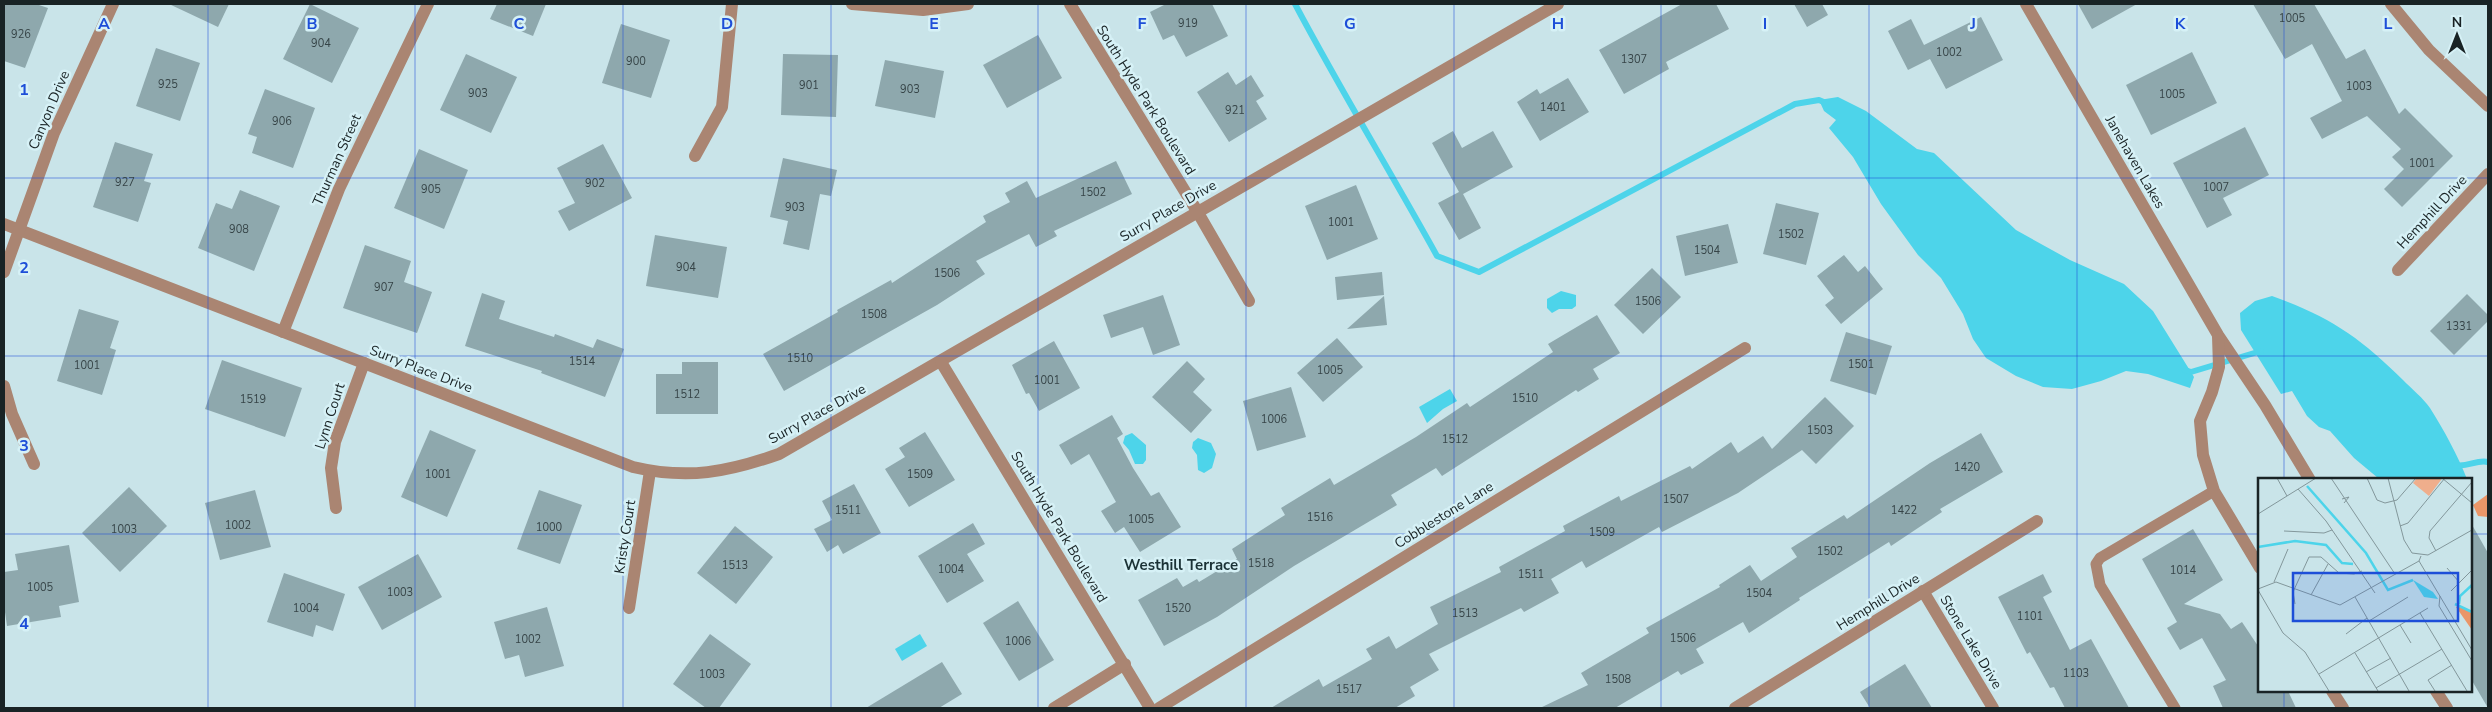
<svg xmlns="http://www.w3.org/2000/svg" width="2492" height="712" font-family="'Nunito Sans',sans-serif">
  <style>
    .forest { fill: #ea9668 }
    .water { fill: #4dd4ea }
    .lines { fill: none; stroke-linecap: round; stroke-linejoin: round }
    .stream { stroke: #4dd4ea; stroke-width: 6 }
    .building { fill: #8ea8ad }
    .service { stroke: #aa8572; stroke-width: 11 }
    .minor { stroke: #aa8572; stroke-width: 12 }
    .grid { fill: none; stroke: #1d4ed8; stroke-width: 1; stroke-opacity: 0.55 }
    .labels { text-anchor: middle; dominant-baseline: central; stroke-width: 5; stroke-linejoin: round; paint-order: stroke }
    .number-label { font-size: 11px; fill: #364447 }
    .street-label { font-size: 14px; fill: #192325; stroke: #d6f1f6 }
    .neighbourhood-label { font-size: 15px; font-weight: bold; fill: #1b3236; stroke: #d6f1f6 }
    .inset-river { fill: none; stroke: #4dd4ea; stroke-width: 2.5 }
    .inset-road { fill: none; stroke: #83979b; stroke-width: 1 }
    .view { fill: #1d4ed8; fill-opacity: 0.15; stroke: #1d4ed8; stroke-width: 2.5 }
    .inset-edge { fill: none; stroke: #192325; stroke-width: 2.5 }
    .grid-label { font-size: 16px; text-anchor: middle; font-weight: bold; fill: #1d4ed8; stroke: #d6f1f6; stroke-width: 5; stroke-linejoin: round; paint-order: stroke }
  </style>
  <rect width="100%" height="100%" fill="#c9e4e9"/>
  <path class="forest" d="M2488 494V517L2478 516 2473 505Z"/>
  <g class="water">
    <path d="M1838 97 1866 111 1917 149 1934 153 2016 230 2070 260 2124 284 2153 311 2194 377 2190 388 2148 374 2126 371 2101 381 2072 389 2043 387 2016 376 1986 358 1973 339 1963 314 1941 278 1918 255 1881 204 1853 157 1829 128 1836 120 1824 111 1819 100Z"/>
    <path d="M1561 291 1576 295V306L1572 309H1559L1552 313 1547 308V299Z"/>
    <path d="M2272 296C2329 316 2361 338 2403 380 2412 389 2423 398 2430 408 2444 430 2458 456 2467 479L2378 478 2354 458 2330 431 2319 427 2307 416 2292 391 2281 394 2241 330 2240 313 2255 301Z"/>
    <path d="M1450 389 1457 401 1443 409 1427 423 1419 407Z"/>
    <path d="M1132 433 1146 445V460L1143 464H1135L1129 450 1123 443 1125 436Z"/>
    <path d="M1198 438 1211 443 1216 454 1212 468 1204 473 1198 470 1197 455 1192 448 1193 442Z"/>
    <path d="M920 634 927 646 902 661 895 649Z"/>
  </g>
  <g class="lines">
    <g class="stream">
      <path d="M1295 4C1340 89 1390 171 1437 256L1479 272 1795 104 1819 100 1826 103"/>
      <path d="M2185 370 2191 372 2261 351"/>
      <path d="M2455 465C2467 468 2477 459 2488 462"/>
    </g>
  </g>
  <g class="building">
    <path d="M4 4H36L48 8 25 68 4 61Z"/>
    <path d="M169 4H229L218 27Z"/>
    <path d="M310 4 359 28 332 83 283 59Z"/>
    <path d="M497 4H546L533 36 490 19Z"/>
    <path d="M1166 4H1212L1228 36 1186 57 1174 35 1163 40 1150 12Z"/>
    <path d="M1682 4H1716L1729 29 1666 62 1669 69 1624 94 1599 50Z"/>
    <path d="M1794 4H1822L1828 15 1807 27Z"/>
    <path d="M2078 4H2137L2092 29Z"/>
    <path d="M2253 4H2314L2346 59 2365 49 2399 114 2405 108 2453 156 2402 207 2384 189 2404 169 2392 157 2401 149 2367 116 2322 139 2310 118 2342 101 2312 44 2285 59Z"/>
    <path d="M1981 17 2003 60 1946 89 1930 59 1908 70 1888 31 1911 19 1924 45Z"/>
    <path d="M621 24 670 40 651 98 602 83Z"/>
    <path d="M1038 35 1062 78 1007 108 983 65Z"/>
    <path d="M156 48 200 63 180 121 136 106Z"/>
    <path d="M2192 52 2217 103 2151 135 2126 85Z"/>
    <path d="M466 54 517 77 491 133 440 110Z"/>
    <path d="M783 54 838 55 836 117 781 115Z"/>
    <path d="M885 60 944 71 935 118 875 106Z"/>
    <path d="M1228 72 1236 85 1251 75 1264 96 1256 101 1267 119 1229 142 1197 92Z"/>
    <path d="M1568 78 1589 112 1540 141 1517 102 1537 89 1540 94Z"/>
    <path d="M265 89 315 108 293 168 252 153 257 137 248 134Z"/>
    <path d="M2245 127 2269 175 2223 198 2232 215 2207 228 2173 163Z"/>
    <path d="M1453 131 1462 148 1493 131 1513 167 1463 194 1481 228 1459 240 1438 203 1459 192 1432 143Z"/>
    <path d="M115 142 153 154 144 181 151 183 138 222 93 207Z"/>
    <path d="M603 144 632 198 569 231 558 211 575 203 557 168Z"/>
    <path d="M419 149 468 170 444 229 394 208Z"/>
    <path d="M783 158 837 170 831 196 820 194 809 250 783 244 788 221 770 217Z"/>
    <path d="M1116 161 1132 194 1054 231 1057 236 1036 247 1029 234 976 261 985 274 937 305 784 391 763 354 838 312 837 310 891 280 892 283 986 222 983 216 1010 202 1005 193 1027 181 1036 198Z"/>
    <path d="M1356 185 1378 239 1327 260 1305 206Z"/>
    <path d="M240 190 280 206 254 271 198 248 216 203 232 209Z"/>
    <path d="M1776 203 1819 213 1806 265 1763 254Z"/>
    <path d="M1728 224 1738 263 1685 276 1676 236Z"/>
    <path d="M655 235 727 247 718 298 646 286Z"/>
    <path d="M365 245 411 261 404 282 432 292 417 333 343 308Z"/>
    <path d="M1844 255 1858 272 1865 266 1883 289 1841 324 1825 305 1834 298 1817 276Z"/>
    <path d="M1652 268 1681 297 1643 334 1614 305Z"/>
    <path d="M1382 272 1384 295 1337 300 1335 277Z"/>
    <path d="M482 293 505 301 499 319 554 337 555 334 593 348 597 339 624 349 605 397 541 373 542 371 465 346Z"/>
    <path d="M2467 294 2488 315V321L2454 355 2430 331Z"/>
    <path d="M1163 295 1180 345 1153 355 1143 327 1111 338 1103 315Z"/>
    <path d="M1384 296 1387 325 1347 329Z"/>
    <path d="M79 309 119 321 110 348 116 350 102 395 57 381Z"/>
    <path d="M1597 315 1620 353 1593 369 1599 379 1578 392 1576 390 1442 476 1436 468 1391 495 1397 505 1294 566 1217 617 1164 646 1138 600 1177 578 1183 587 1197 579 1199 582 1237 559 1232 549 1285 515 1281 508 1330 478 1334 485 1416 437 1467 403 1470 407 1553 352 1548 344Z"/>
    <path d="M1846 332 1892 346 1876 395 1830 381Z"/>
    <path d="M1337 338 1363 367 1323 402 1297 373Z"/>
    <path d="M1054 341 1080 388 1039 411 1029 393 1026 394 1012 365Z"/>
    <path d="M222 360 302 388 285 437 205 409Z"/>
    <path d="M1187 361 1205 379 1193 392 1212 410 1191 433 1152 397Z"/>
    <path d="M682 362H718V414H656V374H682Z"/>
    <path d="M1291 387 1306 437 1257 451 1243 401Z"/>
    <path d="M1825 397 1854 426 1816 464 1802 450 1738 493 1662 532 1659 527 1586 568 1582 561 1551 579 1559 593 1524 612 1521 608 1429 654 1439 670 1410 687 1415 696 1395 708H1271L1319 679 1323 687 1372 659 1366 649 1389 636 1396 649 1438 624 1430 607 1501 572 1499 567 1565 531 1563 526 1619 496 1621 501 1690 466 1692 469 1731 442 1738 453 1763 436 1772 449Z"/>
    <path d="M1112 415 1123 434 1117 438 1133 468 1151 496 1159 492 1181 527 1140 552 1124 527 1115 533 1101 511 1116 502 1089 454 1071 465 1059 445Z"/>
    <path d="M430 430 476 450 447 517 401 497Z"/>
    <path d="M925 432 955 480 909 507 885 469 905 457 899 448Z"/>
    <path d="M1981 433 2003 472 1940 509 1942 512 1891 546 1889 542 1799 598 1800 600 1749 633 1743 622 1696 649 1704 663 1681 675 1678 671 1615 708H1540L1588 685 1581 673 1649 633 1646 628 1720 587 1719 585 1750 565 1761 581 1797 557 1791 548 1844 515 1847 519 1930 463Z"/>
    <path d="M854 484 881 533 843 554 838 545 827 552 814 529 832 520 822 501Z"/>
    <path d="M129 487 167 526 120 572 82 533Z"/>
    <path d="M255 490 271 547 220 560 205 503Z"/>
    <path d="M539 490 582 505 560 564 517 549Z"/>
    <path d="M973 523 985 544 967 554 984 581 947 603 918 556Z"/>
    <path d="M2471 523 2488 553V708L2471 679Z"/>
    <path d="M735 526 773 557 736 604 697 573Z"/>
    <path d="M2193 529 2223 580 2184 604 2220 614 2231 629 2242 622 2260 649V691H2288L2296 708H2223L2213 686 2226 680 2202 638 2180 650 2167 628 2177 622 2142 559Z"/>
    <path d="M69 545 79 602 59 606 61 617 7 626 4 605V572L18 570 15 554Z"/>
    <path d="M418 554 442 597 382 630 358 587Z"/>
    <path d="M284 573 345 594 333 631 316 625 313 637 267 622Z"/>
    <path d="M2043 574 2052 592 2043 597 2070 650 2091 639 2129 708H2065L2054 687 2050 688 2030 652 2027 654 1998 597Z"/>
    <path d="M1018 601 1054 660 1019 681 983 623Z"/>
    <path d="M547 607 564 666 525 677 519 655 505 659 494 622Z"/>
    <path d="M710 634 751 664 719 708H706L673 684Z"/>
    <path d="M942 662 962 694 939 708H866Z"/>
    <path d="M1905 664 1932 708H1870L1860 692Z"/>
  </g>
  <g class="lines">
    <path class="service" d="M2175 708 2100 585 2096 564 2100 558 2214 491"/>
    <g class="minor">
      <path d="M852 4 923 10 968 4"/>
      <path d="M1070 4 1197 211 1249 301"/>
      <path d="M2026 4 2218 335 2265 405 2310 480"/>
      <path d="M2391 4 2429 50 2488 106"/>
      <path d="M695 156 722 107 732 4"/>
      <path d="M4 224 633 467C688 480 728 472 779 454L1558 4"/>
      <path d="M2398 270 2488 174"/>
      <path d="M4 272 54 133 113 4"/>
      <path d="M283 332 339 189 428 4"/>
      <path d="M2218 336 2219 367 2212 392 2200 421 2203 455 2214 491 2260 568"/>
      <path d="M941 362 1150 708"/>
      <path d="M4 386 12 414 34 464"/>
      <path d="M336 508 331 468 335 442 364 363"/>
      <path d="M1923 591 1993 708"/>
      <path d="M629 608 650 471"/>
      <path d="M2332 691 2343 708"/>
      <path d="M2436 691 2447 708"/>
      <path d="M1054 708 1125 664"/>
      <path d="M1159 708 1745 348"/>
      <path d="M1735 708 2037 521"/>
    </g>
  </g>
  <path class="grid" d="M208 4V708M415 4V708M623 4V708M831 4V708M1038 4V708M1246 4V708M1454 4V708M1661 4V708M1869 4V708M2077 4V708M2284 4V480M4 178H2488M4 356H2488M4 534H2260M2471 534H2488M2284 691V708"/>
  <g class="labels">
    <g class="number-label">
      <text x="2292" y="18">1005</text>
      <text x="1188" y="23">919</text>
      <text x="21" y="34">926</text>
      <text x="321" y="43">904</text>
      <text x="1949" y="52">1002</text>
      <text x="1634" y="59">1307</text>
      <text x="636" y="61">900</text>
      <text x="168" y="84">925</text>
      <text x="809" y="85">901</text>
      <text x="2359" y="86">1003</text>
      <text x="910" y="89">903</text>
      <text x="478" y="93">903</text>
      <text x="2172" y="94">1005</text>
      <text x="1553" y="107">1401</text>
      <text x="1235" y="110">921</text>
      <text x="282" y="121">906</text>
      <text x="2422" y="163">1001</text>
      <text x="125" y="182">927</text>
      <text x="595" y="183">902</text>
      <text x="2216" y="187">1007</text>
      <text x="431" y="189">905</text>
      <text x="1093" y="192">1502</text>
      <text x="795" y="207">903</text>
      <text x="1341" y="222">1001</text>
      <text x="239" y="229">908</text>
      <text x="1791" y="234">1502</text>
      <text x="1707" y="250">1504</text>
      <text x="686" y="267">904</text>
      <text x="947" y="273">1506</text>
      <text x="384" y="287">907</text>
      <text x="1648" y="301">1506</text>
      <text x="874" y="314">1508</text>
      <text x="2459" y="326">1331</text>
      <text x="800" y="358">1510</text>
      <text x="582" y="361">1514</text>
      <text x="1861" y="364">1501</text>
      <text x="87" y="365">1001</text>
      <text x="1330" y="370">1005</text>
      <text x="1047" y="380">1001</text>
      <text x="687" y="394">1512</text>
      <text x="1525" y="398">1510</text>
      <text x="253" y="399">1519</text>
      <text x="1274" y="419">1006</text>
      <text x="1820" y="430">1503</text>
      <text x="1455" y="439">1512</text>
      <text x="1967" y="467">1420</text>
      <text x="438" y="474">1001</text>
      <text x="920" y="474">1509</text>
      <text x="1676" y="499">1507</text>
      <text x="848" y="510">1511</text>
      <text x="1904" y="510">1422</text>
      <text x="1320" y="517">1516</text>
      <text x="1141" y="519">1005</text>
      <text x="238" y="525">1002</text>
      <text x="549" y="527">1000</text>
      <text x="124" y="529">1003</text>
      <text x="1602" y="532">1509</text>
      <text x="1830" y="551">1502</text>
      <text x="1261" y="563">1518</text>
      <text x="735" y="565">1513</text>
      <text x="951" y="569">1004</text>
      <text x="2183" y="570">1014</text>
      <text x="1531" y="574">1511</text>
      <text x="40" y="587">1005</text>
      <text x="400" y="592">1003</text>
      <text x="1759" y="593">1504</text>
      <text x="306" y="608">1004</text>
      <text x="1178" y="608">1520</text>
      <text x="1465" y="613">1513</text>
      <text x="2030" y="616">1101</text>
      <text x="1683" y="638">1506</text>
      <text x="528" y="639">1002</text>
      <text x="1018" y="641">1006</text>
      <text x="2076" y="673">1103</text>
      <text x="712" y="674">1003</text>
      <text x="1618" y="679">1508</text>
      <text x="1349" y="689">1517</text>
    </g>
    <g class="street-label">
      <text transform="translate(1146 100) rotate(58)">South Hyde Park Boulevard</text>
      <text transform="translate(49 110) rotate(-67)">Canyon Drive</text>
      <text transform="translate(337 160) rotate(-66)">Thurman Street</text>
      <text transform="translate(2135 162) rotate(60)">Janehaven Lakes</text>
      <text transform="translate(1168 211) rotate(-30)">Surry Place Drive</text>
      <text transform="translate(2432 212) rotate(-47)">Hemphill Drive</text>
      <text transform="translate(421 369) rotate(21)">Surry Place Drive</text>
      <text transform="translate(817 414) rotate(-29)">Surry Place Drive</text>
      <text transform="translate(330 416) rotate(-72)">Lynn Court</text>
      <text transform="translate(1444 515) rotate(-32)">Cobblestone Lane</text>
      <text transform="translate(1059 527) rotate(59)">South Hyde Park Boulevard</text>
      <text transform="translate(625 537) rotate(-81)">Kristy Court</text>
      <text transform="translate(1878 602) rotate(-32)">Hemphill Drive</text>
      <text transform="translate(1971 642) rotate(59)">Stone Lake Drive</text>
    </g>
    <g class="neighbourhood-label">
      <text x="1181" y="565">Westhill Terrace</text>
    </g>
  </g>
  <g transform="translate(2258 478)">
    <rect width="214" height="214" fill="#c9e4e9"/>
    <path d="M159 0H182L183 2 171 18 155 5Z" fill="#efae8c"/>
    <path d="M202 128 214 135V152L198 129Z" fill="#ea9668"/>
    <path d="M155 102 175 114 180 121 166 119Z" fill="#4dd4ea"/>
    <path class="inset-river" d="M49 8 108 75 130 112 155 102M0 69 37 63 68 67 84 85 95 86M197 126 214 134M201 126 202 118 214 107"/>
    <path class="inset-road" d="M19 0 29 18M73 0 137 96M109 0 119 22 127 25 139 22 158 0M130 0 146 62 154 75 170 77 214 52M184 0 214 25M40 11 68 43 117 115M84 21 91 19 86 25M0 36 58 0M142 48 150 45 187 0M26 53 66 55 74 52M178 73 171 60 172 53 214 4M161 83 214 172M189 90 202 105M16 104 30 71M0 111 18 104 82 127 161 83 163 78M0 112 25 155 47 174 71 213M193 113 214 92M53 117 70 86M182 118 181 128 214 183M97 119 151 213M37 126 35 114 51 79H63L81 95 96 96 104 93M162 135 209 213M111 143 150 119M142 147 153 165M88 156 109 140M97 175 120 213M108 194 133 180M61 196 170 130M118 210 184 171M177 213 170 202 194 187"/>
    <path class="view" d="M35 95H200V143H35Z"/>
    <rect width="214" height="214" class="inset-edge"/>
  </g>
  <g class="grid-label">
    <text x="104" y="29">A</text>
    <text x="312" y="29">B</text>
    <text x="519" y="29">C</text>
    <text x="727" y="29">D</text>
    <text x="934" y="29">E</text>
    <text x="1142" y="29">F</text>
    <text x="1350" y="29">G</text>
    <text x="1558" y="29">H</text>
    <text x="1765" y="29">I</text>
    <text x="1973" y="29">J</text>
    <text x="2180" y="29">K</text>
    <text x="2388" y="29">L</text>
    <text x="24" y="95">1</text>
    <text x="24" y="273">2</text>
    <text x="24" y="451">3</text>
    <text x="24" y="629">4</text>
  </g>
  <rect width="2492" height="712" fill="none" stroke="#192325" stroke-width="10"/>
  <g transform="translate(2457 35)" stroke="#d6f1f6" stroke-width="4" paint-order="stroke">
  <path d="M0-4L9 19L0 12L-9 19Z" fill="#192325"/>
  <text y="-8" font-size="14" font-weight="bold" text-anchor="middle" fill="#192325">N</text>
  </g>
</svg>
